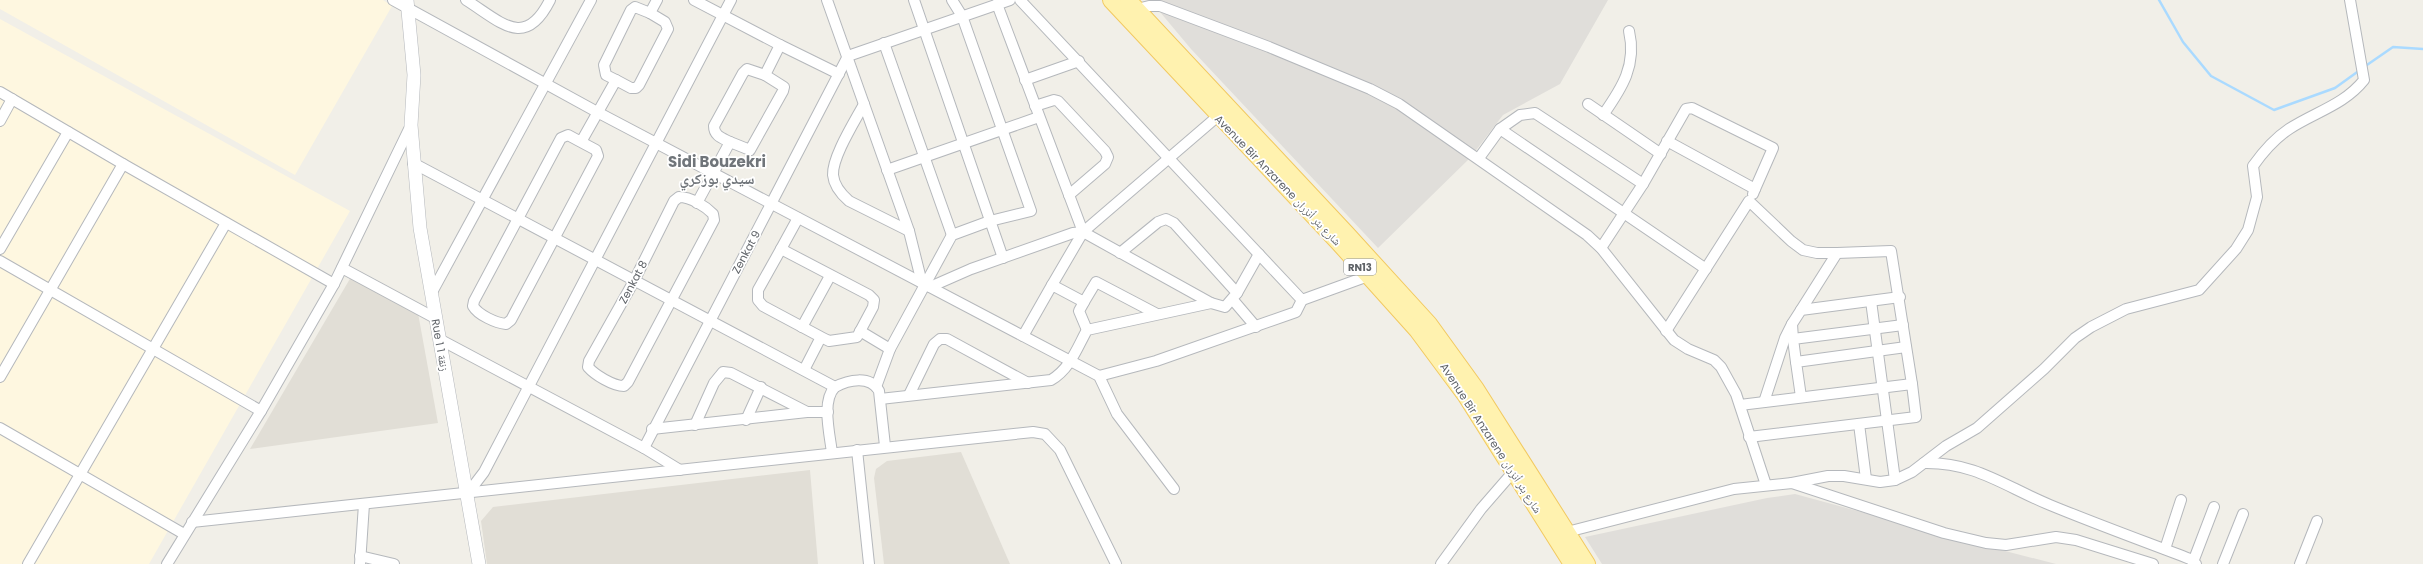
<svg xmlns="http://www.w3.org/2000/svg" width="2423" height="564" font-family="Poppins,'Noto Naskh Arabic',sans-serif">
  <style>
    .commercial { fill: #fef7e0 }
    .industrial { fill: #e0deda }
    .education { fill: #e1ded6 }
    .lines { fill: none; stroke-linecap: round; stroke-linejoin: round }
    .stream { stroke: #aadaff; stroke-width: 2.5 }
    .minor-casing { stroke: #b5b8bc; stroke-width: 12 }
    .tertiary-casing { stroke: #b5b8bc; stroke-width: 14 }
    .primary-casing { stroke: #f2c960; stroke-width: 18 }
    .minor { stroke: #fff; stroke-width: 10 }
    .tertiary { stroke: #fff; stroke-width: 13 }
    .primary { stroke: #fff2af; stroke-width: 16 }
    .labels { text-anchor: middle; dominant-baseline: central; stroke-width: 3.5; stroke-linejoin: round; paint-order: stroke }
    .shield { fill: #fff; stroke: #8f9295; stroke-width: 1 }
    .shield-label { font-size: 10px; font-weight: bold; fill: #5f6368 }
    .street-label { font-size: 11px; fill: #5f6368; stroke: #fff }
    .district-label { font-size: 15px; font-weight: bold; fill: #70757a; stroke: #fff }
  </style>
  <rect width="100%" height="100%" fill="#f1efe8"/>
  <g class="commercial">
    <path d="M0 0H383L392 6 295 175 0 9Z"/>
    <path d="M0 19 350 211 149 564H0Z"/>
  </g>
  <g class="industrial">
    <path d="M1150 0H1608L1560 84 1503 115 1470 158 1378 248 1191 49Z"/>
    <path d="M1795 494 2009 552 2056 564H1602L1585 537 1767 498Z"/>
  </g>
  <g class="education">
    <path d="M351 277 418 313 438 423 250 449Z"/>
    <path d="M961 452 1010 564H884L874 478 876 469 887 461Z"/>
    <path d="M810 470 818 564H487L481 521 493 507Z"/>
  </g>
  <g class="lines">
    <g class="stream">
      <path d="M2159 0 2183 42 2211 76 2274 110 2335 88 2360 70"/>
      <path d="M2364 67 2393 47 2423 49"/>
    </g>
    <defs>
      <g id="minor">
        <path d="M393 0 599 113 1099 376 1117 414 1174 489"/>
        <path d="M466 0C501 22 525 50 550 0"/>
        <path d="M694 0 780 45 765 75 784 87 783 91 750 150 730 142"/>
        <path d="M827 0 909 231 922 283"/>
        <path d="M914 0 1003 258"/>
        <path d="M1020 0 1302 300 1368 276"/>
        <path d="M997 4 1083 232"/>
        <path d="M1137 9 1149 6H1160L1269 47 1370 89 1399 104 1587 235 1601 248 1674 340 1688 349 1714 360 1721 367 1736 394 1766 485"/>
        <path d="M884 43 952 235"/>
        <path d="M780 45 839 74"/>
        <path d="M616 80 606 75 604 65 631 10 635 7 650 13"/>
        <path d="M1025 80 1079 61"/>
        <path d="M0 92 123 164 334 284"/>
        <path d="M864 104C855 121 832 157 833 175 834 186 841 194 849 201L909 231"/>
        <path d="M1588 104 1661 154"/>
        <path d="M1035 106 1054 100 1058 101 1105 151 1108 157 1105 164 1069 195"/>
        <path d="M1603 115C1622 88 1637 65 1629 31"/>
        <path d="M0 121 12 99"/>
        <path d="M1500 129 1520 115 1535 113 1643 184"/>
        <path d="M1667 141 1755 189 1753 194"/>
        <path d="M581 142 596 150 598 156 511 320 506 324C496 323 478 315 473 306L474 301 561 138 568 135 581 142 616 80 631 88H636L639 85 668 29 665 22 650 13 657 0"/>
        <path d="M1479 158 1500 129 1706 269"/>
        <path d="M413 163 835 387"/>
        <path d="M887 170 1039 117"/>
        <path d="M679 197C691 197 705 206 713 214L714 220 628 382 624 386C613 386 595 375 588 367L589 361 634 281 674 201Z"/>
        <path d="M697 203 730 142C722 138 714 136 714 126L743 73 747 69 765 75"/>
        <path d="M1601 248 1643 184 1686 109 1692 108 1773 148 1755 189"/>
        <path d="M0 249 68 132"/>
        <path d="M781 249 798 218"/>
        <path d="M1120 253 1158 222 1166 219 1174 223 1237 293 1225 307 1211 303"/>
        <path d="M0 261 261 411"/>
        <path d="M342 268 435 318"/>
        <path d="M1052 285 1083 232 1218 116"/>
        <path d="M1237 293 1259 254"/>
        <path d="M431 294 591 0"/>
        <path d="M1233 300 1256 327"/>
        <path d="M1871 301 1895 480"/>
        <path d="M1084 302 1079 311 1087 330"/>
        <path d="M1801 310 1837 253"/>
        <path d="M802 327 830 276"/>
        <path d="M860 331 890 349"/>
        <path d="M1666 331 1749 201 1791 241 1803 250 1817 253H1837L1891 251 1912 384"/>
        <path d="M1023 336 1052 285 1084 302 1096 282 1157 314"/>
        <path d="M439 339 644 448 680 470"/>
        <path d="M1793 339 1792 324 1801 310 1900 297"/>
        <path d="M1796 362 1793 339 1903 325"/>
        <path d="M804 370 821 337 763 306 758 300V290L781 249 869 295 874 300 873 307 857 337 829 341 821 337"/>
        <path d="M1099 376 1156 361 1296 312 1302 300"/>
        <path d="M0 377 123 164"/>
        <path d="M876 387 890 349 952 235 990 221 1031 211 962 16 952 0"/>
        <path d="M909 395 934 344 940 339H947L1028 383"/>
        <path d="M1801 397 1796 362 1906 347"/>
        <path d="M880 399 1051 380C1070 369 1077 348 1087 330L1211 303 1083 232 1073 233 971 269 930 287"/>
        <path d="M1764 402 1785 338 1792 324"/>
        <path d="M1740 405 1912 384 1916 417 1749 437"/>
        <path d="M746 420 761 387"/>
        <path d="M1859 424 1866 479"/>
        <path d="M695 425 714 383 723 372 731 373 807 412"/>
        <path d="M0 428 184 534"/>
        <path d="M652 429 807 412H828"/>
        <path d="M644 448 848 56 1010 0"/>
        <path d="M857 450 869 564"/>
        <path d="M832 453C830 435 821 401 835 387 848 380 870 375 879 391L885 446"/>
        <path d="M1924 463C1975 462 2004 486 2050 505 2096 524 2143 541 2190 559L2196 564"/>
        <path d="M1792 483 1828 476H1844L1880 482 1895 480 1912 472 1946 446 1977 428 2044 369 2075 338 2091 327 2126 309 2199 290 2236 249 2248 230 2257 197 2253 166C2263 152 2274 139 2289 129 2315 112 2344 105 2364 80L2350 0"/>
        <path d="M468 493 484 472 731 0"/>
        <path d="M192 522 1033 432 1045 434 1060 450 1116 564"/>
        <path d="M1567 532 1734 489 1792 483 1944 533 1986 543 2006 545 2056 537 2076 540 2153 564"/>
        <path d="M2165 549 2181 500"/>
        <path d="M360 556 394 564"/>
        <path d="M2193 562 2214 507"/>
        <path d="M28 564 226 223"/>
        <path d="M167 564 261 411 334 284 411 125"/>
        <path d="M360 564 364 504"/>
        <path d="M1441 564 1481 509 1514 471"/>
        <path d="M2223 564 2243 514"/>
        <path d="M2300 564 2317 521"/>
      </g>
      <path id="tertiary" d="M407 0 414 75 411 125 420 228 479 564"/>
      <g id="primary">
        <path d="M1111 0 1338 242 1417 330 1466 396 1572 564"/>
        <path d="M1128 0 1346 233 1429 324 1476 389 1587 564"/>
      </g>
    </defs>
    <use href="#minor" class="minor-casing"/>
    <use href="#tertiary" class="tertiary-casing"/>
    <use href="#primary" class="primary-casing"/>
    <use href="#minor" class="minor"/>
    <use href="#tertiary" class="tertiary"/>
    <use href="#primary" class="primary"/>
  </g>
  <g class="labels">
    <rect class="shield" x="1344" y="259" width="32" height="16" rx="3"/>
    <g class="shield-label">
      <text x="1360" y="267">RN13</text>
    </g>
    <g class="street-label">
      <text transform="translate(1278 180) rotate(46)">Avenue Bir Anzarene شارع بئر أنزران</text>
      <text transform="translate(746 252) rotate(-62)">Zenkat 9</text>
      <text transform="translate(633 282) rotate(-62)">Zenkat 8</text>
      <text transform="translate(440 345) rotate(80)">Rue 1 زنقة 1</text>
      <text transform="translate(1491 438) rotate(57)">Avenue Bir Anzarene شارع بئر أنزران</text>
    </g>
    <g class="district-label">
      <text x="717" y="161">Sidi Bouzekri<tspan x="717" dy="17">سيدي بوزكري</tspan></text>
    </g>
  </g>
</svg>
